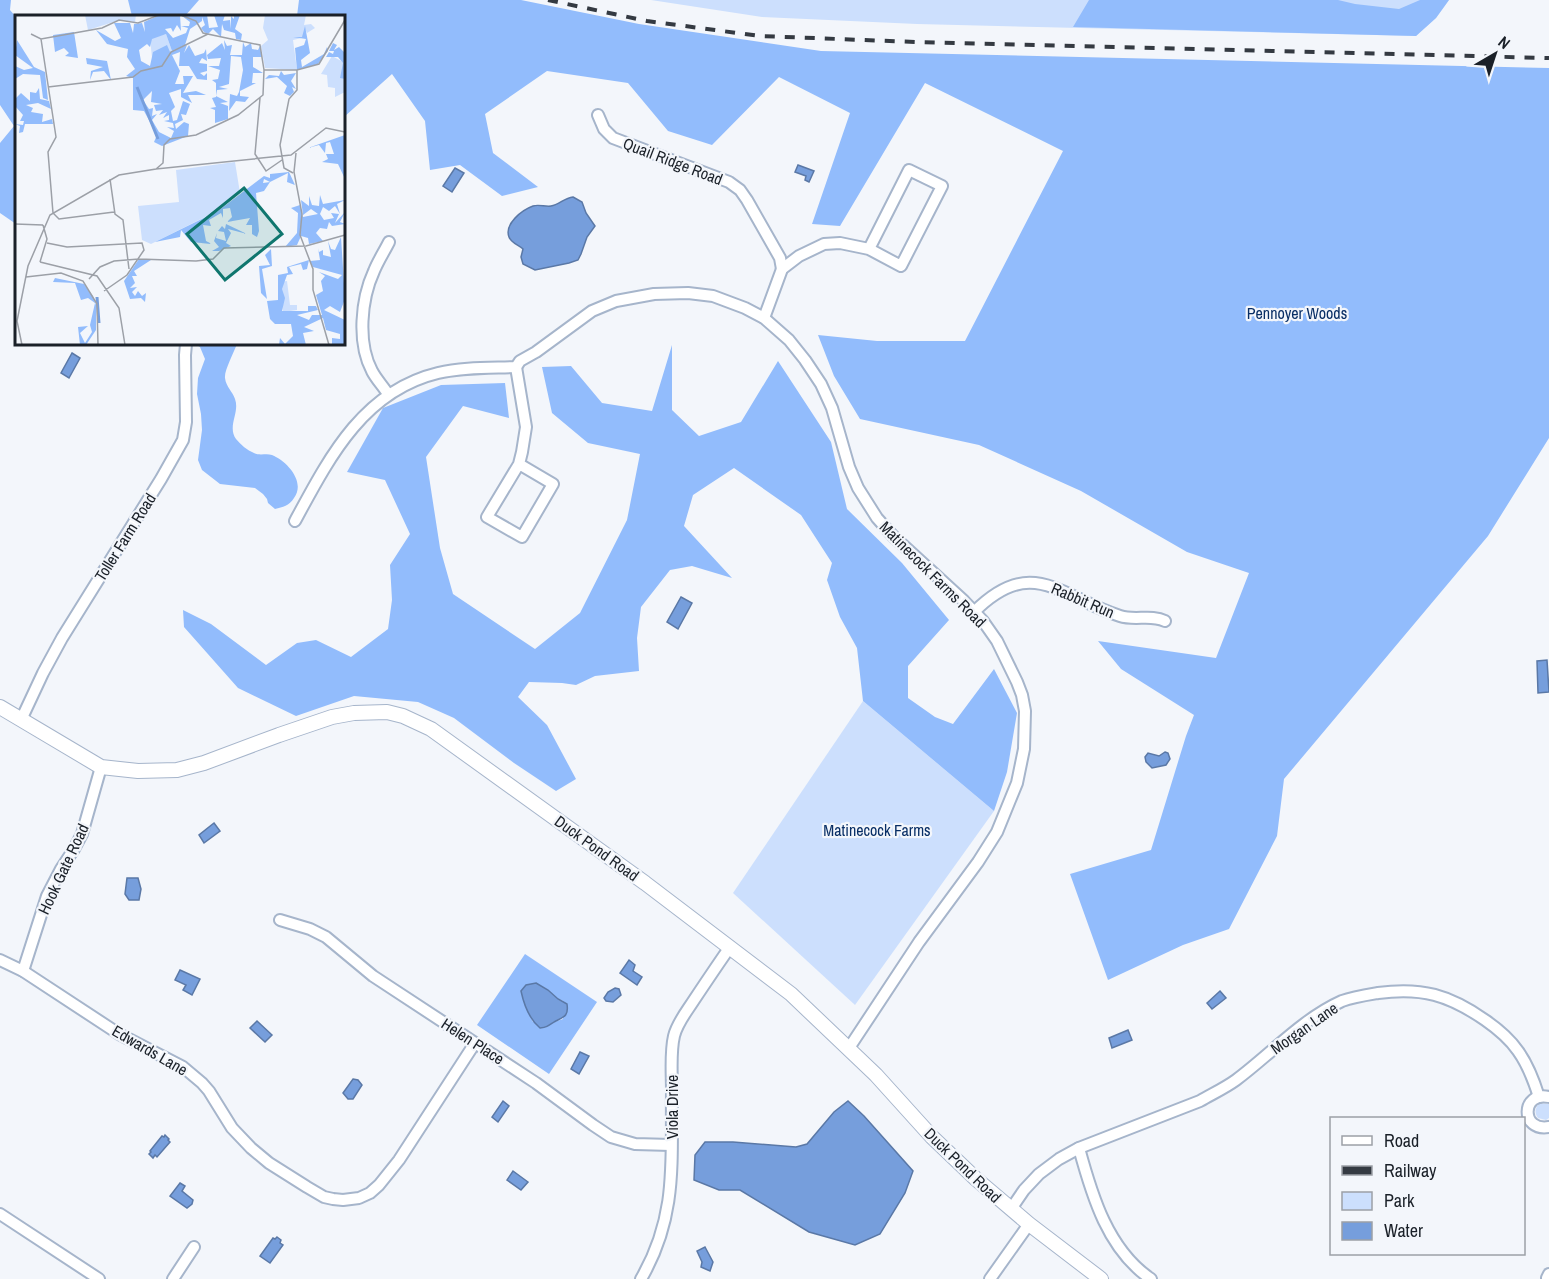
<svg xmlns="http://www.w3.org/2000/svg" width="1549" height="1279" font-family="'Archivo Narrow',sans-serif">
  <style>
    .green { fill: #ccdffd }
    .forest { fill: #92bcfc; fill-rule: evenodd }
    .water { fill: #769edc; stroke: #5a78a6; stroke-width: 1.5 }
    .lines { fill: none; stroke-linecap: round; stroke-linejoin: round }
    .street-casing { stroke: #a6b5cb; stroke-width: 14 }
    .secondary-casing { stroke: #a6b5cb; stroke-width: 16 }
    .street { stroke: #fff; stroke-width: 10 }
    .secondary { stroke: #fff; stroke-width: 14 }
    .rail { stroke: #343a42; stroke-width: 4; stroke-dasharray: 10 10; stroke-linecap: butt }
    .labels { text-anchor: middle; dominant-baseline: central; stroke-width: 4.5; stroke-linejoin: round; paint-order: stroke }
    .street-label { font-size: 16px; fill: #1a2028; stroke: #f3f6fb }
    .park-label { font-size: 16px; fill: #082e65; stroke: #f3f6fb }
    .inset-river { fill: none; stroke: #769edc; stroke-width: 3 }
    .inset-road { fill: none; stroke: #9ca0a7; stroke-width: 1.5 }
    .view { fill: #0f766e; fill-opacity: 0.15; stroke: #0f766e; stroke-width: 3 }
    .inset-edge { fill: none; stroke: #1a2028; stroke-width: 3 }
  </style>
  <rect width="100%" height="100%" fill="#f3f6fb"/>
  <g class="green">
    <path d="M651 0H1449L1436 18 1416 36 917 24 762 17Z"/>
    <path d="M863 701 994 811 855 1005 733 893Z"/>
    <path d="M1540 1103 1549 1104V1118L1546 1120 1538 1118C1534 1113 1535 1107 1540 1103Z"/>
  </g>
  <g class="forest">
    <path d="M0 0H11L10 10 16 17V224L0 213V143L14 126 0 105Z"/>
    <path d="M128 0H199L185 16H132Z"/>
    <path d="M299 0H521L639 24 821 51 1549 68V438L1488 536 1284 779 1277 836 1229 929 1183 945 1108 980 1070 874 1151 850 1186 736 1194 715 1121 669 1098 641 1216 658 1249 573 1187 552 1081 491 979 445 860 419 834 376 818 335 877 341H965L1063 151 925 83 840 226 812 224 850 113 779 77 712 145 668 131 628 83 547 71 485 114 493 153 538 187 502 196 460 165 430 170 425 121 392 74 344 117V16H297Z"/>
    <path d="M1089 0H1338L1355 4 1399 9 1420 0H1449L1436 18 1416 36 1073 27Z"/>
    <path d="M195 344H237C234 352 224 371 225 378 226 387 233 392 235 399 240 413 227 426 236 439 241 445 247 450 254 453 260 456 266 453 272 455 287 461 306 482 294 498 289 506 283 507 275 509L268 503 267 499 263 494 255 488 220 484 202 470 198 460 202 430 201 414 197 394 198 378 205 359 200 347Z"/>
    <path d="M672 345V410L699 436 741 422 778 361 831 442 847 509 902 563 949 620 908 666V698L935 717 953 724 994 669 1017 713 1007 772 994 811 863 701 857 648 840 617 827 580 832 563 801 515 734 468 693 495 684 526 732 578 692 566 670 570 641 607 637 638 639 671 595 676 576 685 562 683 529 682 518 697 547 725 576 779 556 791 514 763 454 718 418 702 354 696 296 716 238 688 184 627 183 610 211 624 266 665 297 643 316 640 351 657 388 629 392 600 390 565 410 534 385 480 347 472 383 408 441 385 505 383 509 418 463 406 426 457 440 548 453 594 535 649 580 613 627 520 640 454 588 443 552 413 542 367 571 366 602 403 652 411Z"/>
    <path d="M525 954 597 1002 549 1074 477 1025ZM536 983 548 990 558 999 563 1001V1019L554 1022H533L529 1013 526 985Z"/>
  </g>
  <g class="water">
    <path d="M798 165 814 171 809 182 805 180 806 176 795 172Z"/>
    <path d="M455 168 464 173 452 192 443 186Z"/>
    <path d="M573 197 582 202 586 213 595 226 587 237 581 254 578 260 569 263 535 270 523 264 521 257 523 249C519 245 511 243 509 237 504 224 522 210 533 206 539 204 545 207 551 206 559 205 564 198 573 197Z"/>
    <path d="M72 353 80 358 69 378 61 373Z"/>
    <path d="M681 597 692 603 678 629 667 622Z"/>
    <path d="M1547 660 1549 692 1538 693 1537 661Z"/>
    <path d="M1165 752 1168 753 1170 759 1166 765 1152 768 1146 762 1145 757 1148 753 1159 756Z"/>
    <path d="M214 823 220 831 204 843 199 835Z"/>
    <path d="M127 878H138L141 889 139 900H129L125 894Z"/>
    <path d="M629 960 635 965 633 971 642 977 637 985 620 973Z"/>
    <path d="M180 970 200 979 192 995 183 990 186 985 175 980Z"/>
    <path d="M536 983 548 990 558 999 567 1004C569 1017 563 1017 554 1022 548 1026 547 1027 540 1028 529 1019 524 1005 521 991L526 985Z"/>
    <path d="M615 988 619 989 621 995 613 1002 606 1001 604 998 608 992Z"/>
    <path d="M1220 991 1226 998 1212 1009 1207 1003Z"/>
    <path d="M257 1021 272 1035 265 1042 250 1028Z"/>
    <path d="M1128 1030 1132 1040 1112 1048 1109 1038Z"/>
    <path d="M580 1052 589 1056 579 1074 571 1069Z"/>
    <path d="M353 1079 358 1080 362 1085 353 1099H348L343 1093Z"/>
    <path d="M503 1101 509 1106 498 1122 492 1117Z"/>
    <path d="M848 1101 864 1116 913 1171 905 1193 880 1234 855 1245 809 1232 740 1190H719L694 1180 695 1155 705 1142H733L796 1147 807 1144 834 1112Z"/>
    <path d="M165 1135 169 1139 168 1140 170 1142 157 1157 155 1155 153 1158 149 1154 151 1152 150 1151 162 1136 164 1137Z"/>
    <path d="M513 1171 528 1182 521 1190 507 1180Z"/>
    <path d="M180 1183 185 1186 182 1191 193 1200 192 1204 187 1208 170 1196Z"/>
    <path d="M277 1237 281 1240 280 1243 283 1245 270 1263 260 1256 273 1238 275 1239Z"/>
    <path d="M705 1247 713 1262 710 1271 701 1267 702 1262 697 1251Z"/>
  </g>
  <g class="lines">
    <defs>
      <g id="street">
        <path d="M598 115 604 129 613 138 729 182 740 190 747 200 780 258 782 269"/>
        <path d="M764 318 782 269 799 256 824 244 840 243 869 249 901 266 942 186 909 170 869 249"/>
        <path d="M516 367 526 427 522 452 519 464 487 517 522 537 553 484 519 464"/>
        <path d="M388 394C383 386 376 379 372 371 357 343 361 299 374 271 378 261 384 252 389 242"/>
        <path d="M295 521C329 458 363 391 438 373 463 367 490 368 516 367L520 361 536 352 592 311 616 301 654 294 688 293 713 296 745 308 764 318 789 340 805 360 821 384 832 408 849 467 858 488 877 518 893 536 964 601 983 621 997 641 1017 682 1022 695 1025 711 1024 749 1017 783 997 832 978 862 919 942 849 1048"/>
        <path d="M974 612C1032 554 1060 597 1120 616 1135 621 1151 614 1165 621"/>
        <path d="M21 720 43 673 62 638 161 479 183 440 186 422 185 355 186 344"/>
        <path d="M280 920 310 929 326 937 373 976 536 1083 593 1125 611 1137 635 1144 671 1145"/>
        <path d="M0 960 23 971 119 1034 183 1067 202 1083 209 1091 232 1128 251 1148 269 1163 307 1187 324 1197 333 1199 343 1200 359 1198 370 1193 379 1185 399 1160 475 1043"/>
        <path d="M23 971 47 896 61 869 74 849 82 834 101 767"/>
        <path d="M1549 1097C1521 1091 1520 1132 1549 1127"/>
        <path d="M1079 1148C1092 1196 1108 1250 1151 1279"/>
        <path d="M1011 1209 1024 1190 1039 1174 1059 1159 1079 1148 1200 1101C1212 1094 1225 1088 1236 1080 1271 1054 1302 1019 1342 1001 1353 997 1366 995 1378 993 1422 987 1449 995 1485 1020 1498 1029 1509 1038 1518 1051 1528 1065 1534 1081 1539 1097"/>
        <path d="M0 1214 99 1279"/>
        <path d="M1547 1278 1549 1274"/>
        <path d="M173 1279 194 1247"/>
        <path d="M641 1279C678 1216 671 1160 672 1091 672 1073 670 1053 674 1036 677 1023 687 1011 694 1000 706 982 718 964 730 947"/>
        <path d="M990 1279 1029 1224"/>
      </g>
      <path id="secondary" d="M0 707 101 767 138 771 177 770 204 763 279 735 332 717 354 713 387 712 403 716 431 729 645 883 791 994 876 1075 932 1137 976 1179 1029 1224 1101 1279"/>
    </defs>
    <use href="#street" class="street-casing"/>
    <use href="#secondary" class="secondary-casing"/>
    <use href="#street" class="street"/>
    <use href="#secondary" class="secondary"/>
    <path class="rail" d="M548 0 647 21 760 36 916 42 1549 58"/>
  </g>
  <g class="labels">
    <g class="street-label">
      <text transform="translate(673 161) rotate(21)">Quail Ridge Road</text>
      <text transform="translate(125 537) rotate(-58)">Toller Farm Road</text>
      <text transform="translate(933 574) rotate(45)">Matinecock Farms Road</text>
      <text transform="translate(1083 600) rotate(23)">Rabbit Run</text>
      <text transform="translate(597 848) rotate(36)">Duck Pond Road</text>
      <text transform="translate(63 869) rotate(-65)">Hook Gate Road</text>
      <text transform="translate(1304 1028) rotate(-35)">Morgan Lane</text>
      <text transform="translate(473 1041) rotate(33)">Helen Place</text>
      <text transform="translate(150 1050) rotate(30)">Edwards Lane</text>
      <text transform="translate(672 1107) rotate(-90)">Viola Drive</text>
      <text transform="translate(963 1165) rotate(44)">Duck Pond Road</text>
    </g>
    <g class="park-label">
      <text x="1297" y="313">Pennoyer Woods</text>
      <text x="877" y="830">Matinecock Farms</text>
    </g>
  </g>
  <g transform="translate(15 15)">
    <rect width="330" height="330" fill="#f3f6fb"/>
    <path d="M70 0H121L120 7 105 5 73 15ZM250 0H291L289 10 296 9 300 13 292 18 290 14 291 22 278 25 282 55 250 53 246 31 253 25 248 13ZM151 19 157 36 138 53 135 23ZM317 41 330 48V77L320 82V73L313 72 312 60 306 59ZM220 147 225 178 196 199 136 229 127 225 123 191 164 187 161 155ZM272 266 275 290H282V295L268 297 264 267Z" fill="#ccdffd"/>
    <path d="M145 0H165L166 16 162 10 158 17 156 13 150 14 158 23 171 18 173 13 166 11H174L175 7 167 1 174 0H192L194 13 203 12 199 0H210L208 6 215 5 216 14V1L219 4V0H225L220 14 227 19 226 25 221 24 220 18 209 15 207 9 206 22 198 14 193 19 189 17 186 13 190 10 187 2V6L175 14 170 30 157 36 151 19 137 24 135 32 132 29 124 35 126 46 135 51 138 37 152 30 155 37 172 30 169 38 174 30 180 41 189 38 191 34 192 46 187 43 184 48 192 49V56L185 58 189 61 192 58V65L182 64 174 51H164L165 37 157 40 165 56 160 69H169L168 61H178L168 78 181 76 191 80H173L177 88 166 82V74L154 78 160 92 156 96 158 106 162 105 168 86 175 89 171 100 166 99 168 105 160 109 161 114 169 107 174 109 173 121 147 131 139 127 142 120 129 96 118 95V63L111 61 120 54 112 42 113 34 92 29 81 15 100 26 106 23 99 8H115L118 18 119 9 127 8 130 17 129 7ZM137 76 136 87 147 89 139 90 141 96 148 95 144 100 152 97 148 103 154 100V105L149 106 158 108 159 113 152 112 159 116 156 123 144 117 137 105 142 99 137 101 138 93 134 94 128 85ZM290 11 295 38 286 45 287 52 309 39 312 32 313 36 303 49 282 55 280 33 289 30 291 24 278 22H287ZM59 17 63 43 50 41 54 38 49 33 40 37 38 20ZM2 25 19 52 30 57 33 85 28 83 25 60 8 59 0 64V51L9 55 18 53 0 40ZM209 25 212 31 217 30 215 40H227L228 27 230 32 236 28 237 34 243 35 245 31 247 42H238V52L248 58H238L237 68H241L225 76V81L234 82 230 87 221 86 214 96 215 79 222 81 224 77 228 55 226 42 216 41 214 69 204 72 213 74 202 75 201 81 213 87 205 88 213 91V104L200 108V95L195 93 201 92 197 83 201 82V68L197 65 203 64 205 55 193 51H204L206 43 193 44 192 40 207 28 210 35ZM318 28 322 30 319 35 324 32 330 38V64L325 63 328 48 323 42H311L314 37 318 39 319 36H314ZM71 43 92 46 96 65 89 56 78 57 75 65 76 56 88 52 72 49ZM266 56 269 60 281 58 276 66 281 74 277 72 279 77 275 81 269 78 272 71 262 62 250 64 254 60 264 61ZM24 73 25 84 34 86 36 94 23 88 11 90 18 93 16 97 28 99 27 107 37 104 38 109H10L8 117 4 118 5 111 0 109 8 110 9 106H5L8 100 0 91V84L6 78 15 86V77L21 78ZM330 120V164L323 149 307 147 313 144 311 139H319L315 127 311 128 310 138 304 130 293 133ZM274 157 280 170 272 167 273 158 255 167 249 164 248 168 255 167 249 176 241 178 244 216 242 222 237 219V210H231L235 203 212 207 217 202 215 193 208 194V203L206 198 194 205 196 211 188 210 191 226 197 229 176 227 166 215 165 222 140 227 203 196 249 161 255 163V159ZM305 180 308 189 330 185 322 189 325 199 320 191 314 196 308 192 305 199 309 205 319 203 316 198 324 199 320 208 330 197 325 207 330 209 317 211 314 207 312 214 305 213 301 218 308 226 294 229 293 223 286 221 282 230 270 232 282 218 283 198 276 193 285 190 288 202 303 199 296 194 288 200 286 185 294 191V181L297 190 304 191ZM211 209 232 219 213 214 216 218 211 228 216 231 204 236H197L204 232 199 226 202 218 201 223 211 226 209 217 203 216 207 211 210 214ZM326 222 330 284 325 297 315 291 309 295 330 305V329L317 330V323L325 324V319L311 315 308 303 289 312 299 316 288 318 291 330H264L265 323 270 329 278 321 276 309H260L255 304 252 286 263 285V260L273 258 272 252 294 245 292 254 288 255 286 249 274 252 278 259 272 260 267 274 270 283 267 296H293V291H301L303 295 282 300 294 305 297 300H307L301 280 308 276 306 266 310 261 304 257 323 264 327 260 298 252 295 246 305 245 303 233 304 237 308 235V229V240L316 242 313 226 316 234 320 235ZM256 234 257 251 247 254 252 284 246 278 244 251 255 250 250 240ZM124 244 136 245 119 256 122 261H117L120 268 115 273 122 272 117 277 120 281 123 276 127 281 131 278 130 287 126 283 115 284 109 266ZM40 263 69 269 78 281 81 290V315L71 330H65L63 312 73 311 65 318 70 328 77 317 75 310 80 288 73 283 66 285 60 268 38 267Z" fill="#92bcfc" fill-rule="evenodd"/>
    <path class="inset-river" d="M122 72 143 124M82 282 84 308"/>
    <path class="inset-road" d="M166 0 181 6 188 18 245 30 249 55M16 19 26 24 87 13 104 5 123 8 144 0M26 24 41 122 33 137 38 198 44 204 99 197M33 72 118 62 126 56 147 51 156 37 193 19M245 83 240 139 251 156 267 145M281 138 279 157 287 199 285 220 298 254V275L314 330M141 154 276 140 311 113 330 117M278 158 269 153 265 130 274 84 282 75V55M95 164 100 199 108 205 114 254M0 209 28 210M32 228 52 232 127 228 129 235 112 260 89 276M124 244 181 246 198 244 209 233 291 231 330 220M25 247 32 224 28 210M25 247 82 261 104 293 110 330M11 262 46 258 68 266 82 289 83 330M74 264 85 252 99 246 124 244M7 330 2 306 13 251 35 200 104 160 141 154 148 148 149 130 155 124 181 120 223 100 248 80 249 55H282L304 49 330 5"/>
    <path class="view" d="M229 173 267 219 210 265 172 219Z"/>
    <rect width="330" height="330" class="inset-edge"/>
  </g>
  <rect x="1330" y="1117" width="195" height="138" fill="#f3f6fb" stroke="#9ca0a7" stroke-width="1.5"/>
  <rect x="1342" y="1136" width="30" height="9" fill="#ffffff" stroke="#9ca0a7" stroke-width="1.5"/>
  <text x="1384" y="1147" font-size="18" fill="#1a2028">Road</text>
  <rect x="1342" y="1166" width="30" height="9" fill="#343a42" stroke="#9ca0a7" stroke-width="1.5"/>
  <text x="1384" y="1177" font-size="18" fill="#1a2028">Railway</text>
  <rect x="1342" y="1192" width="30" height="18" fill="#ccdffd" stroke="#9ca0a7" stroke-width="1.5"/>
  <text x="1384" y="1207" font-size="18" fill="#1a2028">Park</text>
  <rect x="1342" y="1222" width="30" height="18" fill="#769edc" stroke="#9ca0a7" stroke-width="1.5"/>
  <text x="1384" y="1237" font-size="18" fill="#1a2028">Water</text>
  <g transform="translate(1495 54) rotate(39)" stroke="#f3f6fb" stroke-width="4.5" paint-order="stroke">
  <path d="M0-4.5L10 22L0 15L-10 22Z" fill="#1a2028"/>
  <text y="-9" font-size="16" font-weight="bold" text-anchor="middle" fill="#1a2028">N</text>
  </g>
</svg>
